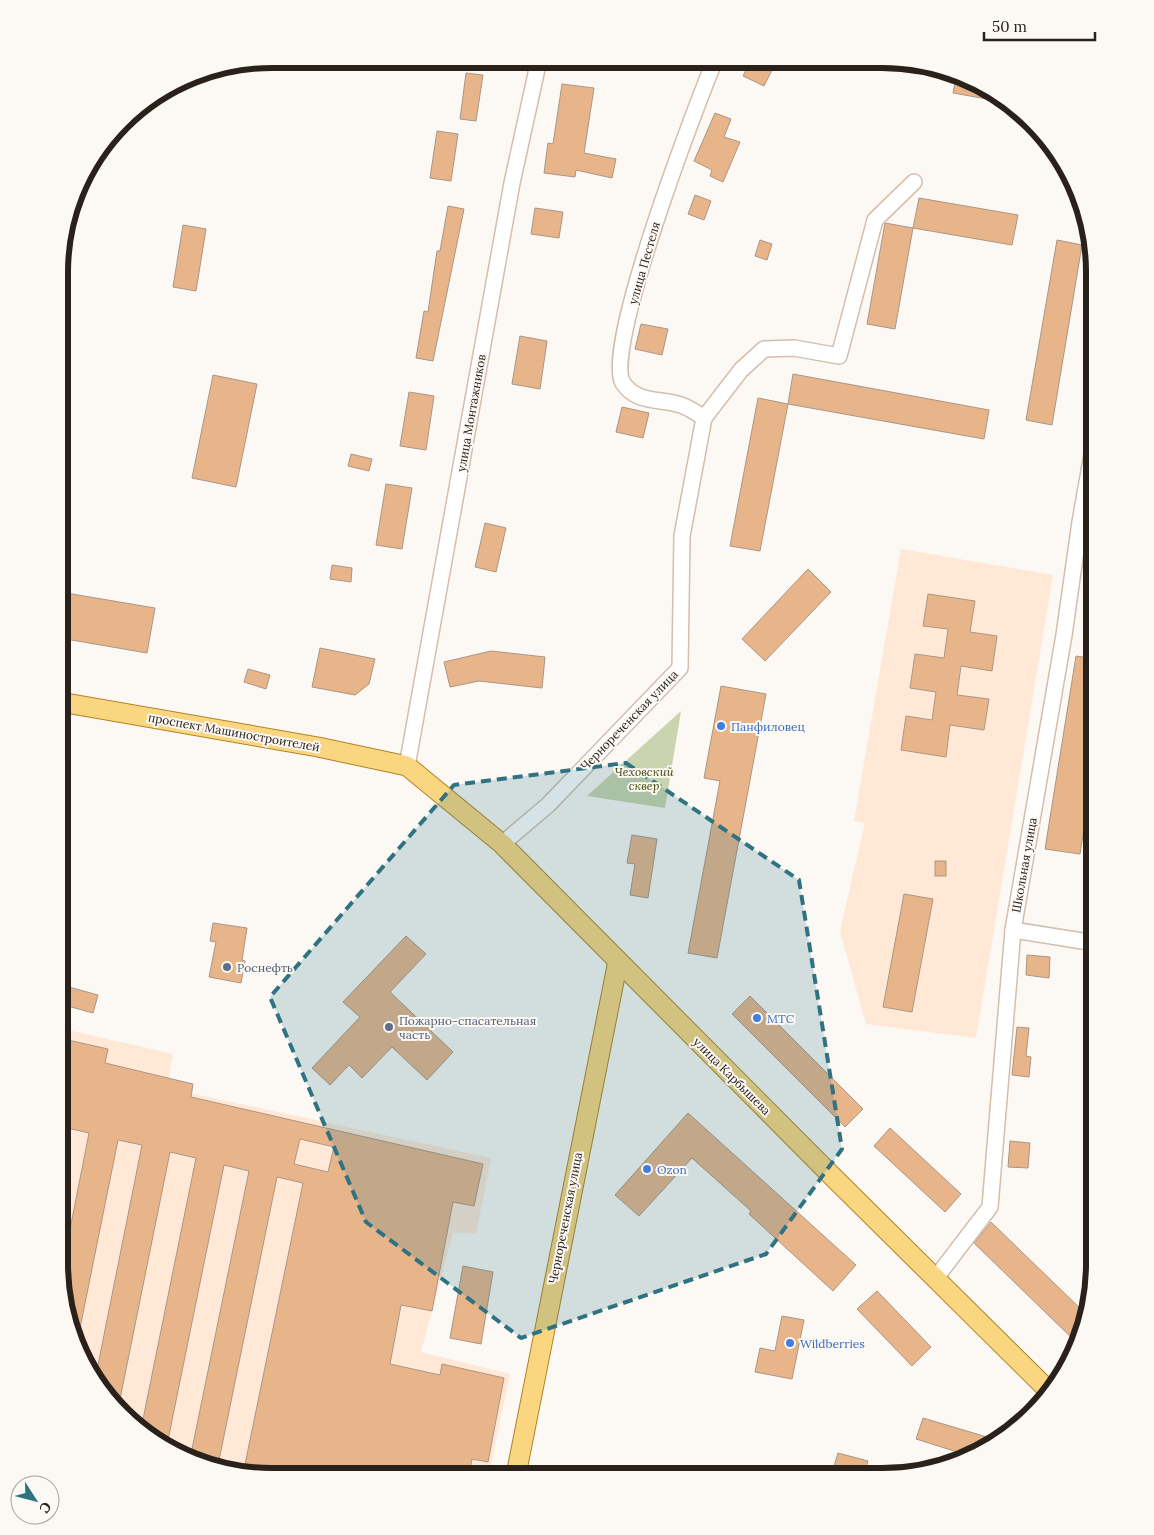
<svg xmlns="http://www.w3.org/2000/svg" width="1154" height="1535" font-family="Lora,serif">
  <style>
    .built { fill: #ffe8d6 }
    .green { fill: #cad5af }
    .building { fill: #e8b58b; stroke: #aa9685; fill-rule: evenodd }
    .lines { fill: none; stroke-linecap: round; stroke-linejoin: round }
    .minor-casing { stroke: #d4bead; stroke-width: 18 }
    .major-casing { stroke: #b08425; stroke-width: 21 }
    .minor { stroke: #fff; stroke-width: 15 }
    .major { stroke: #fbd680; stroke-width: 19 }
    .marked { fill: #2f7383; fill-opacity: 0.2; stroke: #2f7383; stroke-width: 4; stroke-dasharray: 10 6; stroke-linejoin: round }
    .shop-dot { fill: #3f7fe0; stroke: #fcf8f4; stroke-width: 2 }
    .service-dot { fill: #5c6f8a; stroke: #fcf8f4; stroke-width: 2 }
    .labels { text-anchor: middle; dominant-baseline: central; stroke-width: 4; stroke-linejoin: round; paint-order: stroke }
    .street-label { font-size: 12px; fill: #29211a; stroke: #fcf8f4 }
    .shop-label { font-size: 12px; fill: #366cbe; stroke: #fcf8f4; text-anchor: start }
    .park-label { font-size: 12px; font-style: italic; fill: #3a4600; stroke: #fcf8f4 }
    .service-label { font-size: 12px; fill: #4e5e75; stroke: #fcf8f4; text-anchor: start }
    .rim { fill: none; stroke: #29211a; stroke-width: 6 }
  </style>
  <rect width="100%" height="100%" fill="#fcf8f4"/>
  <g class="built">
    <path d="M901 549 1053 575 976 1038 866 1024 840 931 865 823 854 821Z"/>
    <path d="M59 1028 173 1054 167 1088 491 1158 476 1233H453L421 1352 510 1374 489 1475 244 1474 153 1440 111 1404 81 1358 59 1264Z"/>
  </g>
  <path class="green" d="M681 711 665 808 587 796Z"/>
  <g class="building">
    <path d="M751 60H777L764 86 743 76Z"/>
    <path d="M466 73 483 75 476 121 460 119Z"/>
    <path d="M956 78 1001 95 1006 99 1004 102 953 93Z"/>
    <path d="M562 84 594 88 584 153 616 159 612 178 576 170 575 177 544 173 548 143 553 144Z"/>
    <path d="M715 113 731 119 724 137 740 142 723 182 710 176 712 170 694 161Z"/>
    <path d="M437 131 458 134 451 181 430 178Z"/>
    <path d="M695 195 711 201 704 220 688 214Z"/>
    <path d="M919 198 1018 215 1012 245 913 228Z"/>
    <path d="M448 206 464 209 433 361 416 358 424 311 428 312 437 251H440Z"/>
    <path d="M535 208 563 212 559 238 531 234Z"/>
    <path d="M885 223 913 228 895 329 867 324Z"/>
    <path d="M183 225 206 229 196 291 173 287Z"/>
    <path d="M760 240 772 244 767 260 755 256Z"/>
    <path d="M1057 240 1082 245 1052 425 1026 420Z"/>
    <path d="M641 324 668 329 662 355 635 349Z"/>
    <path d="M520 336 547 341 540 389 512 384Z"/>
    <path d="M793 374 989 410 984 439 788 404Z"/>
    <path d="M213 375 257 384 236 487 192 478Z"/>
    <path d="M409 392 434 396 426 450 400 446Z"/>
    <path d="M758 398 788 404 760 551 730 546Z"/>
    <path d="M622 407 649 413 643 438 616 432Z"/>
    <path d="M351 454 372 459 369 471 348 466Z"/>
    <path d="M386 484 412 488 402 549 376 545Z"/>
    <path d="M485 523 506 528 496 572 475 567Z"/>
    <path d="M332 565 352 568 351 582 330 579Z"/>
    <path d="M808 569 831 592 765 661 742 639Z"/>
    <path d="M60 592 155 608 147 653 60 638Z"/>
    <path d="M928 594 975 601 970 632 997 636 992 671 961 666 957 695 989 699 984 730 950 725 946 757 901 750 906 716 932 720 936 692 910 688 915 654 944 658 948 629 923 626Z"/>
    <path d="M320 648 375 659 369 684 355 695 312 687Z"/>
    <path d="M491 651 545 657 542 688 479 681 450 687 444 662Z"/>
    <path d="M1076 656 1095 659V760L1080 854 1045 849Z"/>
    <path d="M248 669 270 675 266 689 244 682Z"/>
    <path d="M721 686 766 694 717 958 688 953 720 781 704 778Z"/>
    <path d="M632 835 657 839 648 898 630 895 635 864 627 863Z"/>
    <rect x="935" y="861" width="11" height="15"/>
    <path d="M904 894 933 899 912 1012 883 1007Z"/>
    <path d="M213 923 247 928 242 960 245 961 241 983 209 977 216 942 210 941Z"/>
    <path d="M406 936 426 954 390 992 453 1052 427 1080 392 1047 362 1078 349 1065 330 1085 312 1068 360 1017 343 1002Z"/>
    <path d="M1027 955 1050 957 1049 978 1026 975Z"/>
    <path d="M69 987 98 995 93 1013 64 1005Z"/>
    <path d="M750 996 863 1109 845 1127 732 1014Z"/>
    <path d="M1017 1027 1029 1028 1026 1056 1031 1057 1029 1077 1012 1075Z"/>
    <path d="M59 1038 108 1049 105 1063 193 1084 191 1097 483 1164 474 1206 453 1202 432 1311 401 1305 390 1364 440 1375 442 1364 504 1378 488 1462 472 1459 469 1475 243 1474 303 1183 277 1177 218 1465 191 1454 249 1171 224 1165 167 1445 153 1440 141 1429 196 1158 170 1152 118 1409 111 1404 95 1380 142 1145 118 1140 77 1343 61 1275 89 1133 59 1126ZM300 1139 334 1147 328 1172 294 1164Z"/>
    <path d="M688 1113 856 1265 833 1291 749 1214 751 1211 692 1158 639 1216 615 1195Z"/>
    <path d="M890 1128 961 1194 945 1212 874 1146Z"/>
    <path d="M1010 1141 1030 1143 1028 1168 1008 1167Z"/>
    <path d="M991 1222 1087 1315 1084 1332 1078 1344 974 1243Z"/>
    <path d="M463 1266 493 1272 481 1344 450 1338Z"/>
    <path d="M877 1291 931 1347 912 1366 857 1309Z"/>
    <path d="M782 1316 804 1320 792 1379 755 1372 760 1348 775 1351Z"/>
    <path d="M923 1418 997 1440 977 1454 970 1456 916 1439Z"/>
    <path d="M838 1453 868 1461 863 1476H831Z"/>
  </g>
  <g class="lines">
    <defs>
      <g id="minor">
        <path d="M704 418C697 413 689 408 681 405 660 398 637 404 623 383 602 351 697 103 715 60"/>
        <path d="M407 766 512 183 539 60"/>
        <path d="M502 844 548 805 680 668 682 536 704 418 741 370 764 349 794 348 839 356 875 220 914 182"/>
        <path d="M1013 930 1095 943"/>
        <path d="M935 1279 990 1207 1013 930 1064 635 1080 522 1095 437"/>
      </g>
      <g id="major">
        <path d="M60 702 318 747 407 766 502 844 832 1176 1050 1392"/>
        <path d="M516 1475 618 961"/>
      </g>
    </defs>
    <use href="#minor" class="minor-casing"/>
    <use href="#major" class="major-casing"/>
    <use href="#minor" class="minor"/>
    <use href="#major" class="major"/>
  </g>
  <path class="marked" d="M626 763 799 880 842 1149 766 1254 521 1338 366 1222 270 997 454 785Z"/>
  <g class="shop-dot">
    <circle cx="721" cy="726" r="5"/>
    <circle cx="757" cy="1018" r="5"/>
    <circle cx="647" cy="1169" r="5"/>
    <circle cx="790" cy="1343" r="5"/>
  </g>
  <g class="service-dot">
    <circle cx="227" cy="967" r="5"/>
    <circle cx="389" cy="1027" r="5"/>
  </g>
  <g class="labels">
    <g class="street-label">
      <text transform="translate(644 263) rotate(-74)">улица Пестеля</text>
      <text transform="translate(471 413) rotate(-80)">улица Монтажников</text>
      <text transform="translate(629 720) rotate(-46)">Чернореченская улица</text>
      <text transform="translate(234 732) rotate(10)">проспект Машиностроителей</text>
      <text transform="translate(1024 865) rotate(-80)">Школьная улица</text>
      <text transform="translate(732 1076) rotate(45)">улица Карбышева</text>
      <text transform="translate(565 1218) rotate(-79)">Чернореченская улица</text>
    </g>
    <g class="shop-label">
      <text x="731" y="726">Панфиловец</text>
      <text x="767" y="1018">МТС</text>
      <text x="657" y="1169">Ozon</text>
      <text x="800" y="1343">Wildberries</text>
    </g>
    <g class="park-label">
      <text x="644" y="771">Чеховский<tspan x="644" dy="14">сквер</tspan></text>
    </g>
    <g class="service-label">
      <text x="237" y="967">Роснефть</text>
      <text x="399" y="1020">Пожарно-спасательная<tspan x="399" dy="14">часть</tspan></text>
    </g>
  </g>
  <path d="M0 0H1154V1535H0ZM272 68H882A204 204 0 0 1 1086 272V1264A204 204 0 0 1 882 1468H272A204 204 0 0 1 68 1264V272A204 204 0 0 1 272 68Z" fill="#fcf8f4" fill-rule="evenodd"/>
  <path class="rim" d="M272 68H882A204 204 0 0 1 1086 272V1264A204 204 0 0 1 882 1468H272A204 204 0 0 1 68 1264V272A204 204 0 0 1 272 68Z"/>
  <g transform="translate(35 1500) rotate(126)"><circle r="24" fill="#fcf8f4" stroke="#a8a29d"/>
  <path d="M0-4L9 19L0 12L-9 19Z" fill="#2f7383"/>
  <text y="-8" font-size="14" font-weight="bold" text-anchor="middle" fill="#29211a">С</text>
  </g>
  <path d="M984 32v8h111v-8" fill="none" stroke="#29211a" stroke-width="2.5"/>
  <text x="992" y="32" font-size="15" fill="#29211a" stroke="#fcf8f4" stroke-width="4" paint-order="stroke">50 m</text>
</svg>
